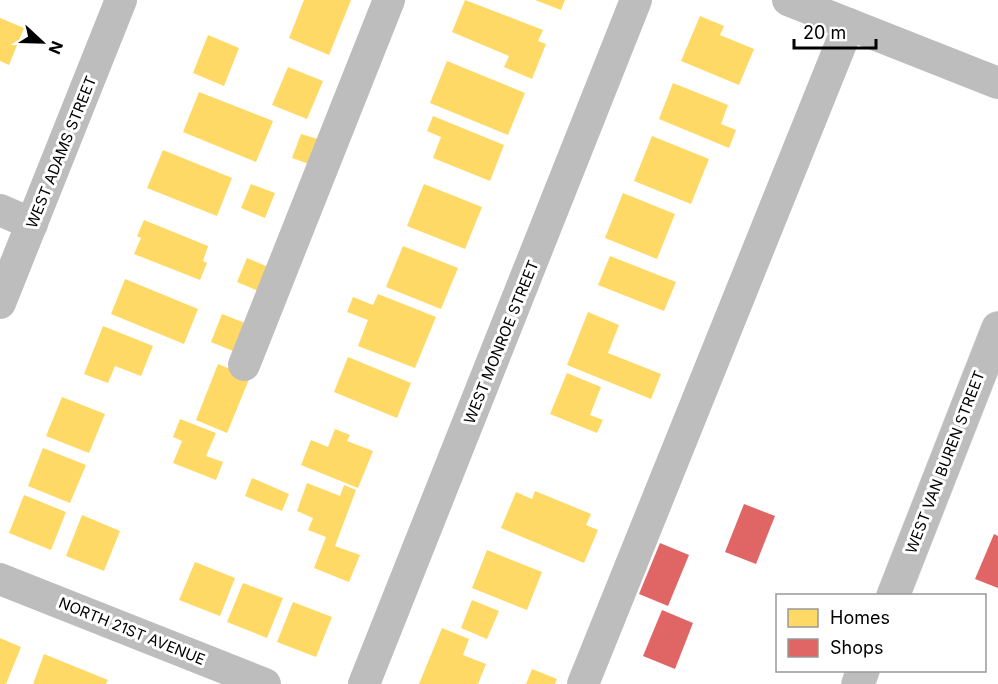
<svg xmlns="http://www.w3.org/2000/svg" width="998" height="684" font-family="Inter,sans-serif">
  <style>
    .homes { fill: #ffd966 }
    .shops { fill: #e06666 }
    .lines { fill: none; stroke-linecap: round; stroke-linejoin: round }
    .major-casing { stroke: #dbdbdb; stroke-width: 34 }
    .minor { stroke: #bdbdbd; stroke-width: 32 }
    .major { stroke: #bdbdbd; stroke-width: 33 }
    .labels { text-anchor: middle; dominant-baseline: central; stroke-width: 6; stroke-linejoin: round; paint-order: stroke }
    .street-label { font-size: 15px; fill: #000; stroke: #fff }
  </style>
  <rect width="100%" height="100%" fill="#fff"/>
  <g class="homes">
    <path d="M304 0H351L329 55 289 38Z"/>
    <path d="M465 0 543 30 538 41 546 44 532 79 504 67 509 56 452 32Z"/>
    <path d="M535 0H565L561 10Z"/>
    <path d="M700 16 724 26 720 35 754 49 739 85 681 61Z"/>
    <path d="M0 18 24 28 9 65 0 61Z"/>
    <path d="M208 35 239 48 224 86 193 73Z"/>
    <path d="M447 61 525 93 508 135 430 103Z"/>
    <path d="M288 67 323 81 307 119 272 105Z"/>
    <path d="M673 83 728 105 721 124 736 130 729 148 659 119Z"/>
    <path d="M199 92 273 121 256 162 183 132Z"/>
    <path d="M433 116 504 145 490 181 433 158 441 137 427 131Z"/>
    <path d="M301 134 318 139 309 164 292 158Z"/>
    <path d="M652 136 709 159 691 204 634 181Z"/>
    <path d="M163 150 232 178 217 216 147 188Z"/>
    <path d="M251 184 275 193 265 218 241 208Z"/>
    <path d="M424 184 482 207 465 249 407 226Z"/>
    <path d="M623 193 675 214 657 259 605 238Z"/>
    <path d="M144 220 208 246 203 261 207 263 200 280 134 254 141 238 137 236Z"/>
    <path d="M403 246 458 268 441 309 386 287Z"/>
    <path d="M610 256 676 282 664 311 598 285Z"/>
    <path d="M247 258 271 268 261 292 237 282Z"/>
    <path d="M125 279 198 309 184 344 111 314Z"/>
    <path d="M378 294 436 317 415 368 358 346 368 320 347 312 353 297 373 305Z"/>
    <path d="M588 312 619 325 608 353 661 374 651 399 567 365Z"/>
    <path d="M222 314 250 325 238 353 211 342Z"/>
    <path d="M103 326 153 346 141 376 115 366 108 383 84 374Z"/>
    <path d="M348 357 411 383 397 418 334 392Z"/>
    <path d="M218 364 250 377 227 433 196 420Z"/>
    <path d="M567 373 601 387 590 415 603 420 597 433 550 414Z"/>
    <path d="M62 397 105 414 89 453 46 436Z"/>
    <path d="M180 419 216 433 206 456 223 462 216 480 173 463 182 441 173 437Z"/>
    <path d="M335 429 350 435 347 441 373 451 358 488 301 465 311 440 328 447Z"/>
    <path d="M43 448 86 465 70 503 28 486Z"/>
    <path d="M252 478 289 494 282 511 245 496Z"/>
    <path d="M307 483 340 496 344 485 356 490 335 546 360 555 349 582 314 568 326 537 308 530 313 518 297 511Z"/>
    <path d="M535 491 591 514 586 525 598 530 584 563 501 528 516 492 532 499Z"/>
    <path d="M24 495 66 512 51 550 9 533Z"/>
    <path d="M82 515 120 531 104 571 66 556Z"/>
    <path d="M487 550 542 572 527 610 472 588Z"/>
    <path d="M195 562 235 578 220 616 179 600Z"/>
    <path d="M243 583 283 598 267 638 227 622Z"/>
    <path d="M472 600 499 611 487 639 461 628Z"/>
    <path d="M293 602 332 617 316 657 277 642Z"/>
    <path d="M442 628 469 639 463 655 486 664 478 684H419Z"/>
    <path d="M0 638 21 647 6 684H0Z"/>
    <path d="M44 654 108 680 106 684H33Z"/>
    <path d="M532 669 557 679 555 684H526Z"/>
  </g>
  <g class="shops">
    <path d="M744 504 775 516 756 564 725 552Z"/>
    <path d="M994 534 998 536V588L975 579Z"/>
    <path d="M660 543 689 555 668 606 639 594Z"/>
    <path d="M662 610 693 623 675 669 643 656Z"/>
  </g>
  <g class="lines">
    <defs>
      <g id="major">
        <path d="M893 596 998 328"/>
        <path d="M858 684 863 670"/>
      </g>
    </defs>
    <use href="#major" class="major-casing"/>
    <g class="minor">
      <path d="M788 0 998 83"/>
      <path d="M0 210 32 224"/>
      <path d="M0 303 121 0"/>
      <path d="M244 365 389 0"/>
      <path d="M0 579 265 684"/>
      <path d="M364 684 636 0"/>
      <path d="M583 684 849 24"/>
    </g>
    <use href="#major" class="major"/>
  </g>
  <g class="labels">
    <g class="street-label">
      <text transform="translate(61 152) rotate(-68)">WEST ADAMS STREET</text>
      <text transform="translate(501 342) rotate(-68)">WEST MONROE STREET</text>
      <text transform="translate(945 462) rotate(-69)">WEST VAN BUREN STREET</text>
      <text transform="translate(132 631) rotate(22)">NORTH 21ST AVENUE</text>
    </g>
  </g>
  <rect x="776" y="594" width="210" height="78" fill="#ffffff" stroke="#999999" stroke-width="1.5"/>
  <rect x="788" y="609" width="30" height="18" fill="#ffd966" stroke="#999999" stroke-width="1.5"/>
  <text x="830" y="624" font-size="18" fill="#000000">Homes</text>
  <rect x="788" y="639" width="30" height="18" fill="#e06666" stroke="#999999" stroke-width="1.5"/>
  <text x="830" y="654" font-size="18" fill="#000000">Shops</text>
  <g transform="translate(42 42) rotate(112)" stroke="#ffffff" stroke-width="4.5" paint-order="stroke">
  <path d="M0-4.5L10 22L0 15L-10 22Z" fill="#000000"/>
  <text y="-9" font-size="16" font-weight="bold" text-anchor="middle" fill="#000000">N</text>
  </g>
  <path d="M794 39v9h82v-9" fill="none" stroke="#000000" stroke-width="3"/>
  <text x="803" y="39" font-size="18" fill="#000000" stroke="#ffffff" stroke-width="4.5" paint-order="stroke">20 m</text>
</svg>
